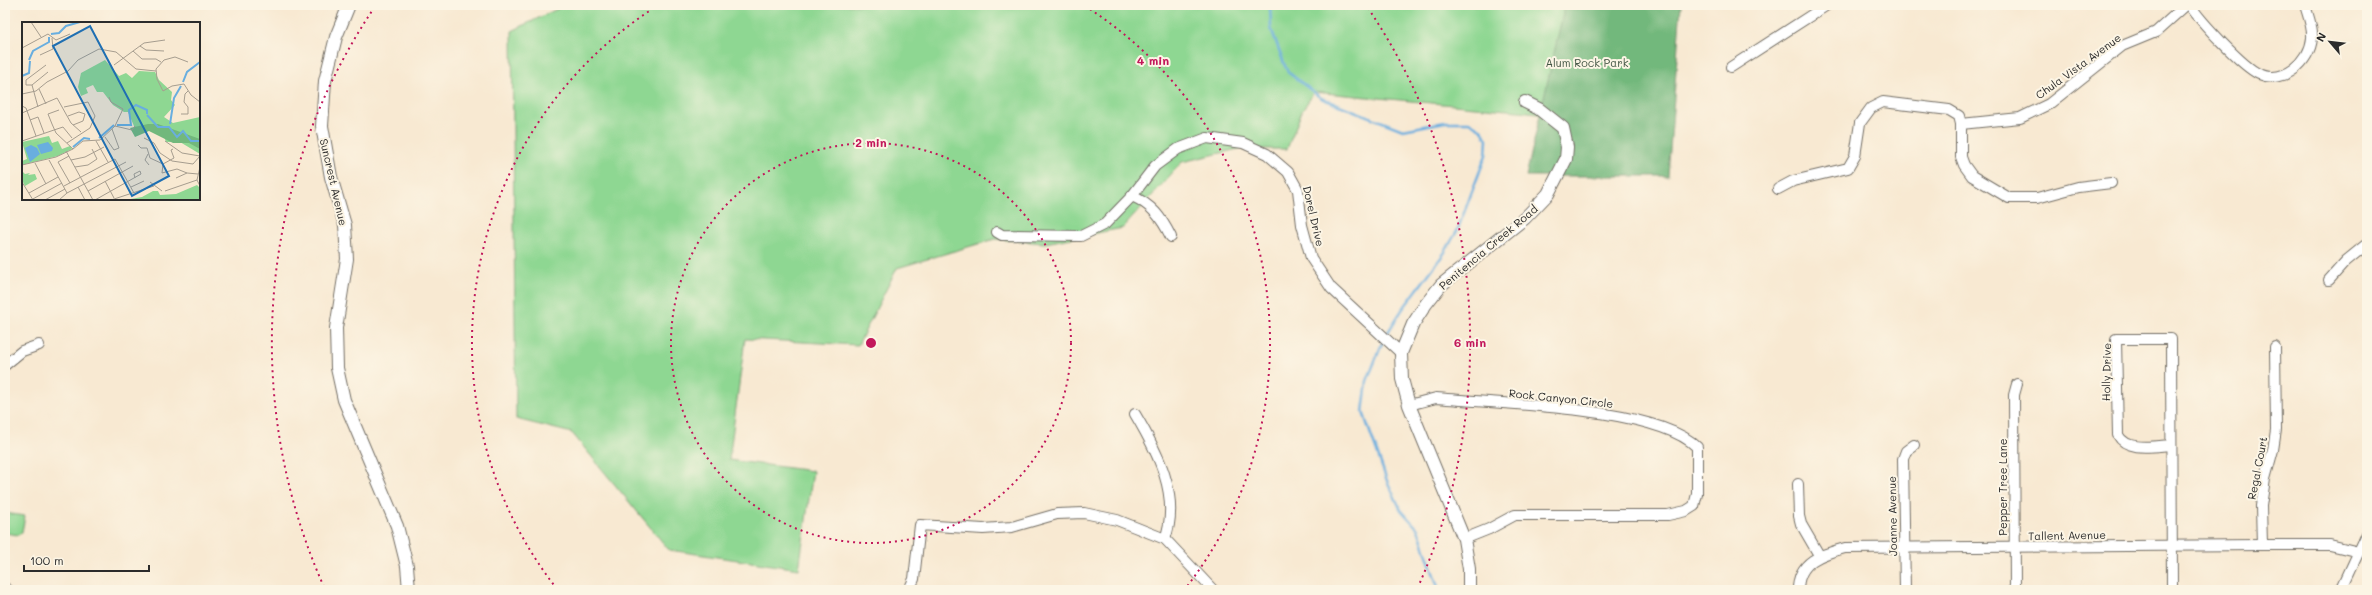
<svg xmlns="http://www.w3.org/2000/svg" width="2372" height="595" font-family="Mali,sans-serif">
  <style>
    .green { fill: #8ed792; stroke: #5c815e }
    .forest { fill: #72b87c; stroke: #4e7254 }
    .lines { fill: none; stroke-linecap: round; stroke-linejoin: round }
    .stream { stroke: #69aedf; stroke-width: 2.5 }
    .minor-casing { stroke: #736e65; stroke-width: 12 }
    .tertiary-casing { stroke: #736e65; stroke-width: 14 }
    .minor { stroke: #fff; stroke-width: 10 }
    .tertiary { stroke: #fff; stroke-width: 12 }
    .ring { fill: none; stroke: #c2185b; stroke-width: 2; stroke-dasharray: 2 4 }
    .labels { text-anchor: middle; dominant-baseline: central; stroke-width: 4; stroke-linejoin: round; paint-order: stroke }
    .park-label { font-size: 11px; fill: #445645; stroke: #fcf5e5 }
    .street-label { font-size: 11px; fill: #2b2b2b; stroke: #fcf5e5 }
    .inset-river { fill: none; stroke: #69aedf; stroke-width: 2 }
    .inset-road { fill: none; stroke: #a69d8f; stroke-width: 1 }
    .view { fill: #1f6fb2; fill-opacity: 0.15; stroke: #1f6fb2; stroke-width: 2 }
    .inset-edge { fill: none; stroke: #2b2b2b; stroke-width: 2 }
    .centre { fill: #c2185b; stroke: #fcf5e5; stroke-width: 2 }
    .ring-label { font-size: 12px; text-anchor: middle; font-weight: bold; fill: #c2185b; stroke: #fcf5e5; stroke-width: 4; stroke-linejoin: round; paint-order: stroke }
  </style>
  <rect width="100%" height="100%" fill="#fcf5e5"/>
  <filter id="ink" filterUnits="userSpaceOnUse"><feTurbulence type="fractalNoise" baseFrequency=".025" numOctaves="2"/><feDisplacementMap in="SourceGraphic" scale="8" xChannelSelector="R" yChannelSelector="G"/><feConvolveMatrix kernelMatrix="1 2 1 2 8 2 1 2 1" color-interpolation-filters="sRGB"/></filter>
  <filter id="wash" filterUnits="userSpaceOnUse"><feTurbulence type="fractalNoise" baseFrequency=".012" numOctaves="4" result="noise"/><feDisplacementMap in="SourceGraphic" scale="16" xChannelSelector="R" yChannelSelector="G"/><feGaussianBlur stdDeviation="0.9" result="paint"/><feColorMatrix in="noise" values="0 0 0 0 0 0 0 0 0 0 0 0 0 0 0 0 0 1.4 0 .05"/><feComposite in="paint" operator="in"/></filter>
  <g filter="url(#wash)">
    <rect width="100%" height="100%" fill="#f8e9d2"/>
    <g class="green">
      <path d="M565 5H1650L1635 122 1314 92 1302 111 1287 149H1238L1182 162 1123 228 1045 243 995 239 897 268 858 345 745 339 729 460 813 471 799 569 669 550 572 433 516 419 512 31Z"/>
      <path d="M5 513 25 516 22 532 18 535 5 533Z"/>
    </g>
    <path class="forest" d="M1565 5H1681L1668 176H1526Z"/>
    <g class="lines">
      <g class="stream">
        <path d="M1270 5 1271 28 1285 66 1289 73 1321 98 1403 130 1445 122H1469L1482 130 1487 140 1486 155 1457 231 1445 252 1402 310 1386 335"/>
        <path d="M1383 341 1367 381 1363 412 1387 481 1401 510 1418 529 1439 590"/>
      </g>
    </g>
  </g>
  <g filter="url(#ink)">
    <g class="lines">
      <defs>
        <g id="minor">
          <path d="M2190 5C2200 21 2243 67 2259 74 2284 85 2310 62 2312 38 2313 27 2308 16 2305 5"/>
          <path d="M1731 67 1827 5"/>
          <path d="M1961 124 2020 118 2049 104 2122 46 2156 32 2186 5"/>
          <path d="M1778 189 1793 181 1848 168 1855 156 1860 123 1871 108 1883 102 1949 110 1959 116 1961 124V157L1964 165 1972 176 2009 198H2037L2078 187 2111 183"/>
          <path d="M1132 196C1152 205 1161 217 1171 237"/>
          <path d="M997 232 1002 235 1081 236 1105 224 1132 196 1155 166 1178 149 1207 138 1243 143 1267 154 1288 172 1298 190 1302 225 1311 258 1331 288 1401 353"/>
          <path d="M2329 280 2346 261 2367 244"/>
          <path d="M5 365 22 351 39 345"/>
          <path d="M1409 405 1436 398C1496 404 1656 406 1697 447V494L1694 506 1686 511 1668 515H1515L1489 529 1464 539"/>
          <path d="M1135 414C1157 451 1181 496 1165 539"/>
          <path d="M2171 445C2154 446 2127 452 2118 435L2116 339H2171L2172 590"/>
          <path d="M1798 484 1799 516 1801 524 1819 555"/>
          <path d="M2262 545 2261 506 2265 479 2273 450 2276 430 2275 347"/>
          <path d="M5 588 8 590"/>
          <path d="M909 590 914 579 920 525 983 529 1012 527 1057 514 1084 513 1117 520 1165 539 1213 590"/>
          <path d="M1798 590C1798 561 1822 554 1845 548L2262 545H2330L2359 552"/>
          <path d="M1905 590 1903 459 1906 451 1914 445"/>
          <path d="M2015 590 2014 395 2017 384"/>
          <path d="M2341 590 2367 534"/>
        </g>
        <g id="tertiary">
          <path d="M349 5 336 37 325 81 322 126 331 177 345 225 347 259 336 328 337 368 344 400 397 526 407 566 409 590"/>
          <path d="M1469 590V569L1464 539 1409 405 1402 379 1401 353 1413 324 1426 304 1441 285 1525 218 1548 194 1566 159 1567 147 1563 128 1539 109 1525 102"/>
        </g>
      </defs>
      <use href="#minor" class="minor-casing"/>
      <use href="#tertiary" class="tertiary-casing"/>
      <use href="#minor" class="minor"/>
      <use href="#tertiary" class="tertiary"/>
    </g>
  </g>
  <g class="ring">
    <circle cx="871" cy="343" r="200"/>
    <path d="M557 589A399 399 0 0 1 657 6M1085 6A399 399 0 0 1 1185 589"/>
    <path d="M324 587A599 599 0 0 1 374 8M1368 8A599 599 0 0 1 1418 587"/>
  </g>
  <g class="labels">
    <g class="park-label">
      <text x="1587" y="62">Alum Rock Park</text>
    </g>
    <g class="street-label">
      <text transform="translate(2078 66) rotate(-36)">Chula Vista Avenue</text>
      <text transform="translate(334 182) rotate(77)">Suncrest Avenue</text>
      <text transform="translate(1314 216) rotate(77)">Dorel Drive</text>
      <text transform="translate(1488 247) rotate(-40)">Penitencia Creek Road</text>
      <text transform="translate(2106 372) rotate(-89)">Holly Drive</text>
      <text transform="translate(1561 398) rotate(6)">Rock Canyon Circle</text>
      <text transform="translate(2257 468) rotate(-79)">Regal Court</text>
      <text transform="translate(2002 487) rotate(-90)">Pepper Tree Lane</text>
      <text transform="translate(1892 516) rotate(-91)">Joanne Avenue</text>
      <text transform="translate(2067 535) rotate(-1)">Tallent Avenue</text>
    </g>
  </g>
  <g transform="translate(22 22)">
    <rect width="178" height="178" fill="#f8e9d2"/>
    <path d="M83 38 97 54 104 51 110 56 117 49 133 50 137 58 150 70 149 78 153 83 142 95 151 101 178 95V132L158 120H144L142 114 129 106 115 111 106 90H102L91 83 81 70H75L71 63 64 66 66 71 59 74 56 65 59 51ZM27 114 30 121 36 119 40 127 48 124 50 127 36 134 0 143V139L5 137 0 120ZM0 149 3 152 8 151 6 153 13 152 15 157 3 164 0 158ZM175 163 178 166V178H103L120 175 131 169H136L138 173 154 172Z" fill="#8ed792"/>
    <path d="M126 102H136L178 117V127L167 121H151L127 109 113 115 108 106Z" fill="#72b87c"/>
    <path d="M26 120 31 126 30 129 19 132 15 123ZM9 123 15 126 18 132 8 140 3 126Z" fill="#69aedf"/>
    <path class="inset-river" d="M29 12 37 11 44 4 58 0M7 38 11 29 27 20V15M0 54 7 51 8 39M161 60 165 50 178 40M125 93 136 105H147L155 115 161 109 169 119H178M148 102 152 76 159 64M95 103H109L107 88 114 83 125 88V92M77 116 92 103M51 125 62 116 68 117"/>
    <path class="inset-road" d="M9 0 19 15M118 24 124 28 142 29M0 26 26 12 34 18 48 12M111 29 120 37H134L139 40M18 33 31 27 30 16M166 40 153 35 142 38 134 47 135 57 141 69 150 64 162 62 169 73 178 80M92 43 122 21 143 18M10 63H4V58L24 43M10 63 16 85M10 63 26 50M17 67 24 82M0 72 14 69 25 60 46 49 56 38 77 27 94 30 114 47 134 49M87 75 89 80 101 87 93 104M0 84 4 86 14 114M42 85 66 80 73 94 68 106 45 121M37 88 26 92 30 102 34 111 51 127M0 91 35 76 49 101 59 110M159 92H166V85L162 80 163 72 166 69M46 94 57 90 63 92 61 99 51 103M8 98 16 95 22 111M32 108 41 105 50 116M83 115 92 128 97 126 90 107M122 116 132 121 138 131 150 139 171 142 178 134M0 119 32 108M74 119 86 140M143 119 160 131 178 134M116 123 119 126H125L128 136 141 142 140 151 155 147 165 151M44 129 71 178M126 132 123 138 127 143M47 134 36 140 48 161M27 138 45 171M49 138 63 135 82 125M13 141 24 162M141 142 152 136 149 128 151 127M0 143 34 135 51 127 61 119 78 118 93 104 110 108 113 104M53 145 66 143 75 137 70 127M178 145 175 158 178 164M154 156 165 151 176 152M83 159 92 176M0 160 11 178M128 160 140 169M42 164 93 137 112 171M56 165 63 178M109 165 122 159M66 169 111 144M143 169 175 158M7 171 36 155M9 178 40 161M23 178 43 167M37 178 45 171 104 140M73 178 119 152 118 149 112 152 113 156M89 178 132 164"/>
    <path class="view" d="M68 4 147 154 110 174 31 24Z"/>
    <rect width="178" height="178" class="inset-edge"/>
  </g>
  <circle cx="871" cy="343" r="6" class="centre"/>
  <g class="ring-label">
    <text x="1153" y="65">4 min</text>
    <text x="871" y="147">2 min</text>
    <text x="1470" y="347">6 min</text>
  </g>
  <rect width="2372" height="595" fill="none" stroke="#fcf5e5" stroke-width="20"/>
  <g transform="translate(2330 42) rotate(298)" stroke="#fcf5e5" stroke-width="3" paint-order="stroke">
  <path d="M0-3L7 15L0 10L-7 15Z" fill="#2b2b2b"/>
  <text y="-6" font-size="11" font-weight="bold" text-anchor="middle" fill="#2b2b2b">N</text>
  </g>
  <path d="M24 565v6h125v-6" fill="none" stroke="#2b2b2b" stroke-width="2"/>
  <text x="30" y="565" font-size="12" fill="#2b2b2b" stroke="#fcf5e5" stroke-width="3" paint-order="stroke">100 m</text>
</svg>
